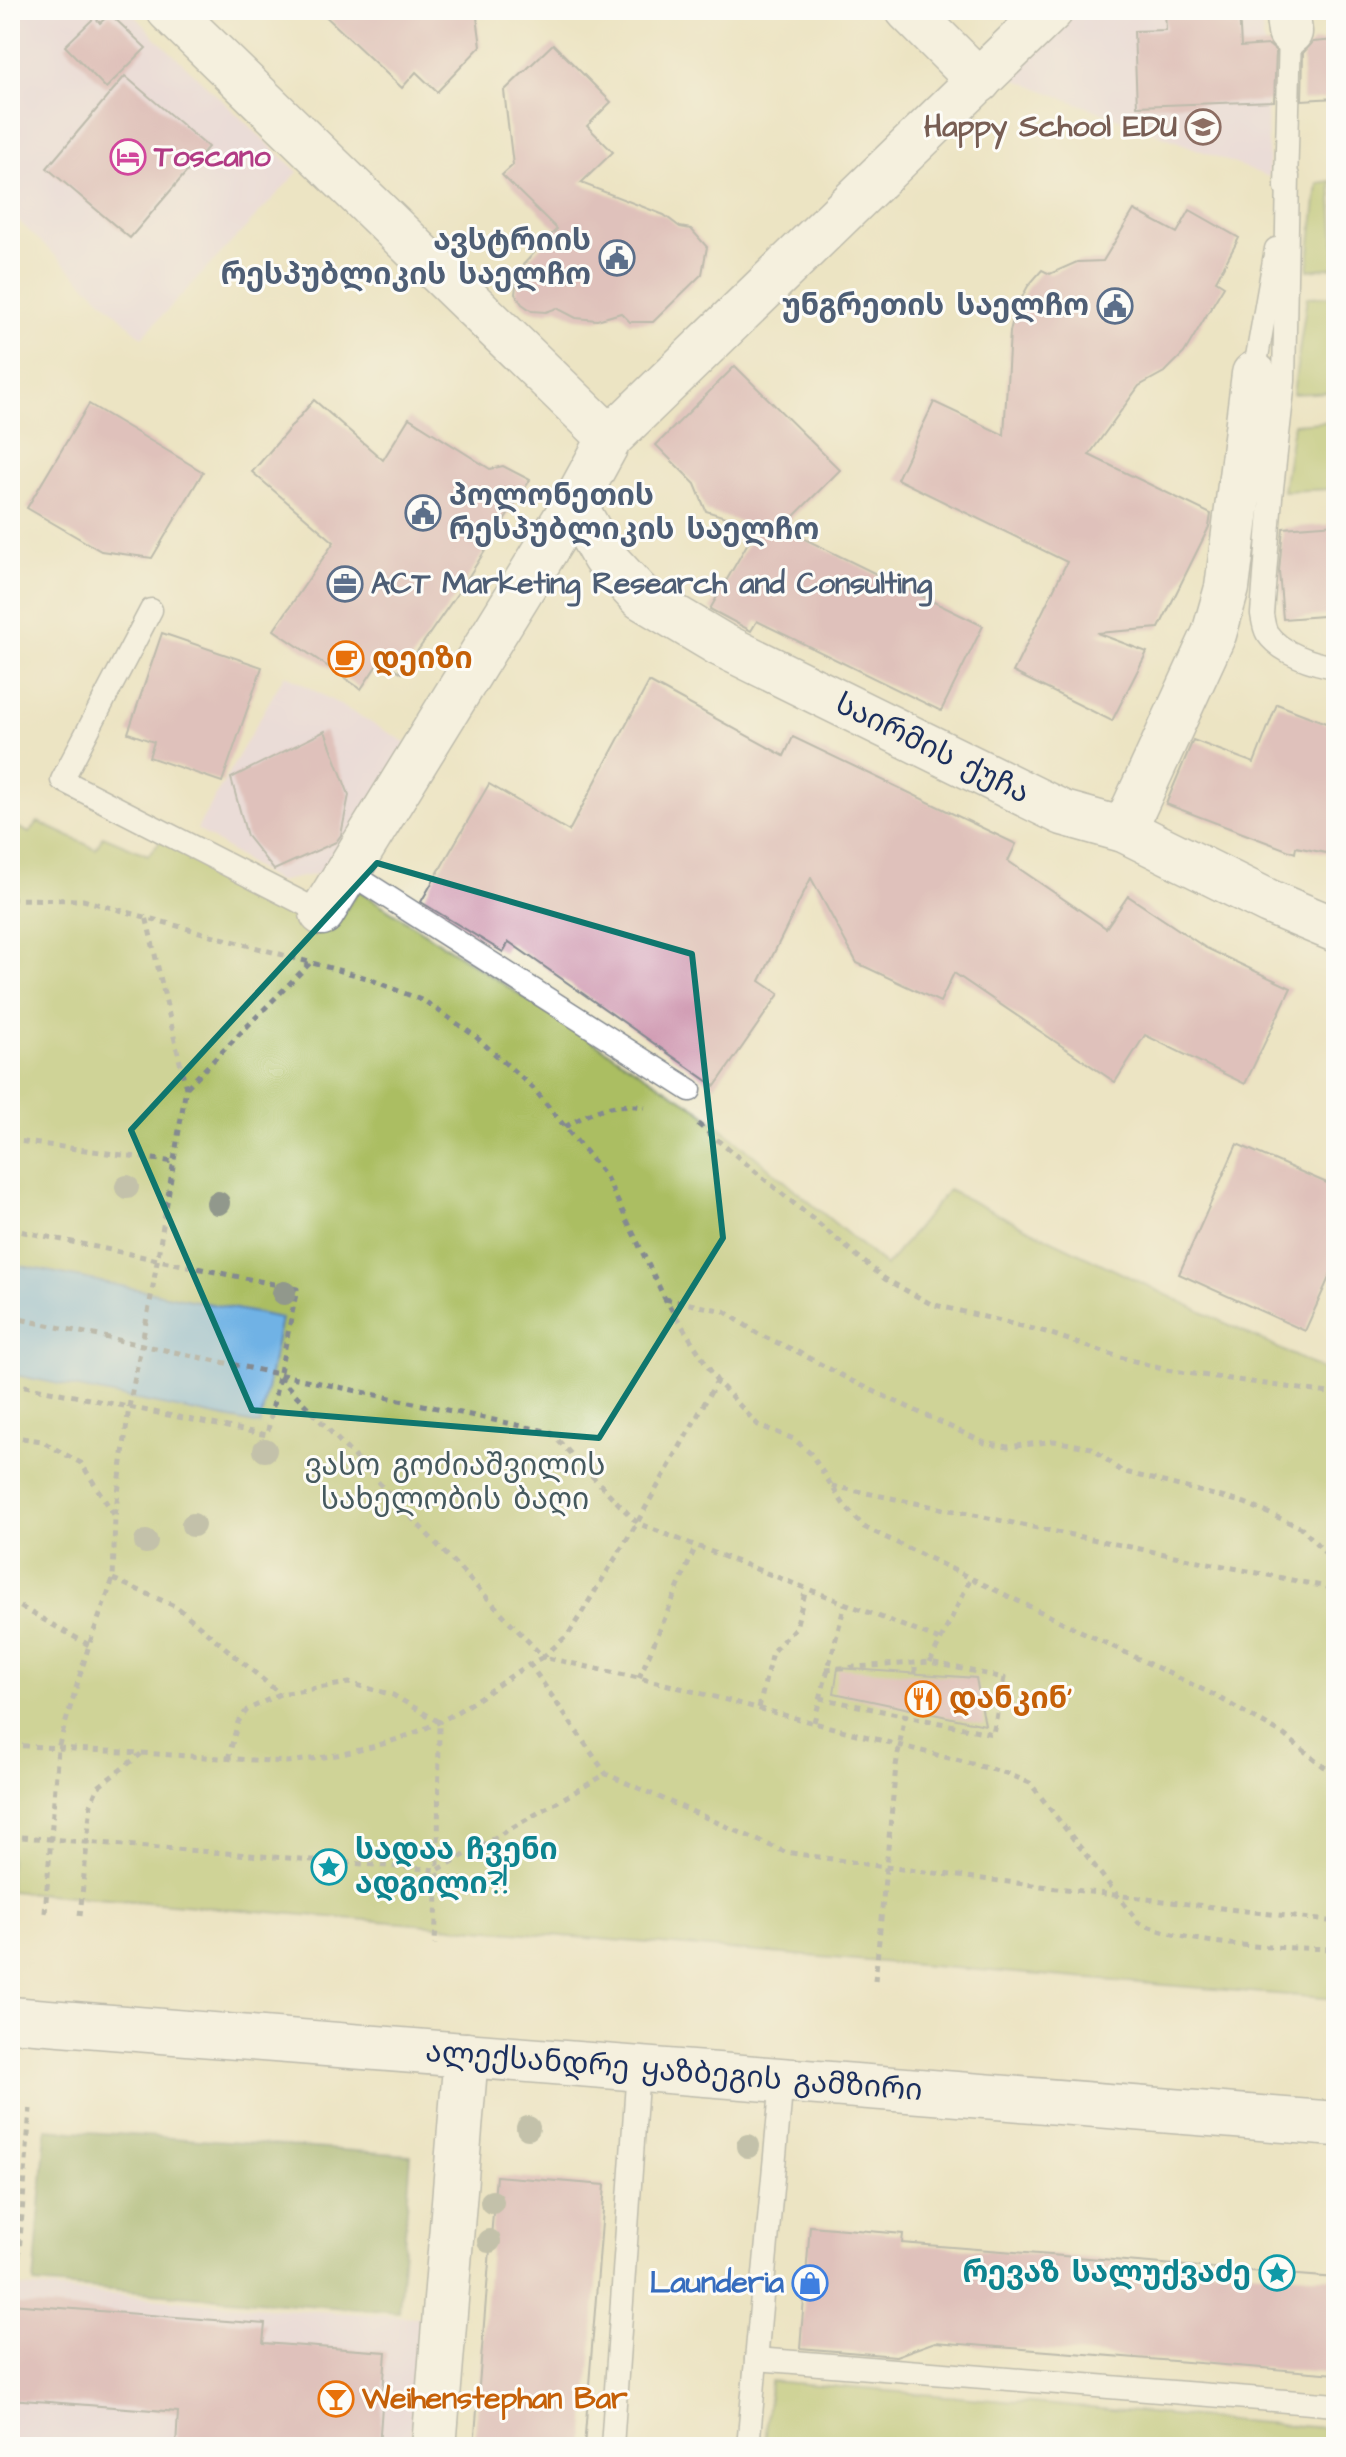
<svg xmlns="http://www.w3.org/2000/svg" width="1346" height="2457" font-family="'Architects Daughter','Noto Sans Georgian',sans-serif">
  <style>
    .built { fill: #e7d2ef }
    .green { fill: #abbe62; stroke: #637660; stroke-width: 2 }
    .forest { fill: #88a558; stroke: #526a5b; stroke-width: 2 }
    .water { fill: #6fb2e5; stroke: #4570a2; stroke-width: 2 }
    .building { fill: #cf98b1 }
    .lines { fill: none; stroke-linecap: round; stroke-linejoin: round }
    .lane-casing { stroke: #848a90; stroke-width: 25 }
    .street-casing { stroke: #848a90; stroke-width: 47 }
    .primary-casing { stroke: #848a90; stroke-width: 47 }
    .path { stroke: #848a90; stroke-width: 5; stroke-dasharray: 6 6; stroke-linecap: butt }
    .lane { stroke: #fff; stroke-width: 22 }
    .street { stroke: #fff; stroke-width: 44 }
    .primary { stroke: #fff; stroke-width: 44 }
    .tree { fill: #91988c }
    .marked { fill: none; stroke: #0f766e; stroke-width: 6; stroke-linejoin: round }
    .labels { text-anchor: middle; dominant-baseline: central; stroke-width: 6; stroke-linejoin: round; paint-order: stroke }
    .education-label { font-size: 30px; font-weight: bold; fill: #785e54; stroke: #fdfcf7; text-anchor: end }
    .hotel-label { font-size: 30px; font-weight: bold; fill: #b23c85; stroke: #fdfcf7; text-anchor: start }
    .service-label { font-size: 30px; font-weight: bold; fill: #4e5e75; stroke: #fdfcf7; text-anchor: end }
    .food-label { font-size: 30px; font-weight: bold; fill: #c56008; stroke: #fdfcf7; text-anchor: start }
    .street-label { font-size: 30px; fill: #1b2f5e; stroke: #fdfcf7 }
    .park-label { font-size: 30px; fill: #465a5f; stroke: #fdfcf7 }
    .culture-label { font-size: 30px; font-weight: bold; fill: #0d838f; stroke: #fdfcf7; text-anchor: start }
    .shop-label { font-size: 30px; font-weight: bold; fill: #366cbe; stroke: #fdfcf7; text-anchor: end }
  </style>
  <rect width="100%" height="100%" fill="#fdfcf7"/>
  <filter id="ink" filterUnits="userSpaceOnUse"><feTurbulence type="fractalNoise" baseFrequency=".0125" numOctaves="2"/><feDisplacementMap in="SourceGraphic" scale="16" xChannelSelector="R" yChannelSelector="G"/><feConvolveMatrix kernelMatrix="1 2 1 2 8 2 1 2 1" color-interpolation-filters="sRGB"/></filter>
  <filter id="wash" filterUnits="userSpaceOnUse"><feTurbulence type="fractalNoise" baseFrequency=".006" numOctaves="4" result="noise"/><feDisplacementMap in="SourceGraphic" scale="32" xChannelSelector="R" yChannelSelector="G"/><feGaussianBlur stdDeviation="1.8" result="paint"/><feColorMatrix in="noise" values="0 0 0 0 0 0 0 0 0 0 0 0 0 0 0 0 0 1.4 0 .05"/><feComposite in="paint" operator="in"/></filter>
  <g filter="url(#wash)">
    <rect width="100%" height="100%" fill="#ece4c3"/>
    <g class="built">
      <path d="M10 10H130L158 40 298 172 142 337 10 213Z"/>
      <path d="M1072 10H1260L1265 54 1269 177 1009 77Z"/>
      <path d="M285 674 407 743 327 872 277 882 197 829Z"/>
      <path d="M10 2286 280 2309 420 2317 410 2447H10Z"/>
    </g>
    <g class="green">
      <path d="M1331 181 1336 267 1308 270 1318 183Z"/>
      <path d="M1336 296V392L1293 394 1307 297Z"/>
      <path d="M1336 421V489L1283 491 1293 424Z"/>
      <path d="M38 822 96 849 103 836 148 855 163 838 334 929 358 890 702 1112 886 1266 948 1190 1336 1376V1999L10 1891V823L29 833Z"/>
      <path d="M770 2381 1336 2429V2447H765Z"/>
    </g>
    <path class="forest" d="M46 2129 411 2155 399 2312 34 2284Z"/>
    <path class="water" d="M12 1264 281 1318 260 1425 10 1374V1275Z"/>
    <g id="blocks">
      <g class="building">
        <path d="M319 10H476L481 46 437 92 416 72 402 88Z"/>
        <path d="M1165 10H1239L1241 47 1269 45 1276 51 1274 101 1137 106 1134 31 1166 30Z"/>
        <path d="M110 14 146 48 106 88 65 46 95 17 100 23Z"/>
        <path d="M1336 40V98L1302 100 1303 53 1313 42Z"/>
        <path d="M553 44 611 102 587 126 613 152 581 183 664 215 680 227 691 229 707 247 702 274 653 322H630L621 313 597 320 576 318 557 308 546 312 532 311 522 304 515 294 518 270 557 229 502 175 513 165 504 91Z"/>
        <path d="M125 76 208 147 130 238 47 168Z"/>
        <path d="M1134 210 1177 233 1190 210 1239 238 1216 281 1224 286 1184 353 1166 371 1139 386 1089 455 1211 514 1209 527 1159 628 1097 633 1147 652 1112 721 1013 672 1067 562 897 479 934 402 1004 435 1010 332 1015 310 1028 286 1042 270 1050 274 1077 262 1103 261Z"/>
        <path d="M735 366 840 470 782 528 983 626 941 711 757 621 751 631 710 609 757 527 706 511 695 484 656 445Z"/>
        <path d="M314 400 383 460 409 418 490 469 503 466 530 480 462 587 402 673 381 659 361 689 274 630 334 542 252 472Z"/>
        <path d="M89 404 203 472 152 558 101 551 27 508Z"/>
        <path d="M1336 524V615L1283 619 1279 571 1283 528Z"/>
        <path d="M162 633 262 667 222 782 149 757 154 742 128 733Z"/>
        <path d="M649 682 784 756 793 737 1016 844 1008 861 1106 928 1128 896 1206 948 1291 988 1245 1084 1145 1035 1115 1082 954 973 940 1002 857 963 811 878 760 981 779 994 715 1086 509 942 503 952 421 902 489 784 569 831Z"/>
        <path d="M1277 704 1336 727V855L1296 847 1295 853 1166 804 1193 740 1254 763Z"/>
        <path d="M325 731 349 795 341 835 336 842 274 870 247 836 231 778Z"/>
        <path d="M1237 1144 1336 1187V1262L1305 1331 1179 1274Z"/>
        <path d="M838 1668 976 1678 985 1725 834 1693Z"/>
        <path d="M496 2176 605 2185 584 2447H474Z"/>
        <path d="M810 2226 903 2234 902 2243 1336 2278V2374L935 2342 896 2356 800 2348Z"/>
        <path d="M10 2304 265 2324 263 2343 386 2352 379 2447H176L178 2412 10 2399Z"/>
      </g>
    </g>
  </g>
  <g filter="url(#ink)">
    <use href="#blocks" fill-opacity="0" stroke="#848a90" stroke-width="2"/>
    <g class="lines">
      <defs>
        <g id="lane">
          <path d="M1288 176 1284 381 1271 497 1262 614C1263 620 1264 628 1267 633 1280 653 1314 664 1336 667"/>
          <path d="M1286 187 1290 32"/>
          <path d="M1254 374 1276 249"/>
          <path d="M151 610 62 780 322 913"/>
          <path d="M347 871 690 1090"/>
          <path d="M756 2359 1336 2405"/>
          <path d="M612 2447 638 2068"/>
          <path d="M748 2447 782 2080"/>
        </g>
        <g id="street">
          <path d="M169 10 610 438"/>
          <path d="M908 10 979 81"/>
          <path d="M1287 10 1290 32"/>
          <path id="s1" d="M574 504 604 557 641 597 720 644 1063 813 1124 830 1269 902 1336 930"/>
          <path d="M1124 830 1214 634 1227 588 1254 374"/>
          <path d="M322 913 574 504 610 438 1051 10"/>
          <path d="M434 2447 466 2055"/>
        </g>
        <g id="primary">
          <path id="s2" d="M10 2019 1336 2124"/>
        </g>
      </defs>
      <use href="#lane" class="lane-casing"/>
      <use href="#street" class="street-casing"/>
      <use href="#primary" class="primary-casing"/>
      <g class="path">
        <path d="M10 899 83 900 367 978 426 1002 475 1036 534 1089 606 1177 665 1299 717 1381 758 1425 794 1439 811 1454 844 1505 864 1527 1214 1695 1284 1735 1336 1776"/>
        <path d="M187 1087 312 961"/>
        <path d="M698 1124 885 1279 931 1304 1046 1332 1106 1353 1166 1370 1336 1394"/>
        <path d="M565 1127C594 1110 611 1102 645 1107"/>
        <path d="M10 1140 175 1162"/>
        <path d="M10 1229 297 1289 267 1435 10 1383"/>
        <path d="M665 1299 724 1311 760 1335 796 1351 852 1381 985 1443 1008 1447 1054 1441 1092 1448 1121 1471 1245 1503 1302 1528 1329 1557 1336 1572"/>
        <path d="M10 1317 550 1432 637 1523 940 1640"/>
        <path d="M279 1377 543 1657 568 1635 637 1523 717 1381"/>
        <path d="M10 1436 41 1441 81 1463 115 1516"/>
        <path d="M832 1486 1336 1589"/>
        <path d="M113 1579 177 1607 280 1694"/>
        <path d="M10 1601 89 1645"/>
        <path d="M930 1662 971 1578"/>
        <path d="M529 1663 606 1774 785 1852 885 1867 1336 1922"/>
        <path d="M915 1673V1664"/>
        <path d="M639 1678 696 1546"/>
        <path d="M820 1698 993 1734 1004 1678 930 1662 826 1669"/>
        <path d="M759 1708 772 1652 796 1627 806 1589"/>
        <path d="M814 1722 845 1604"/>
        <path d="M10 1745 286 1762C338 1757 389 1746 437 1723 474 1705 506 1676 543 1657L661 1683 1006 1773 1030 1783 1139 1923C1202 1948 1269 1947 1336 1949"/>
        <path d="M228 1759 238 1722 247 1710 280 1694 349 1683 393 1695 439 1722 438 1870 606 1774"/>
        <path d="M10 1836 438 1870 435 1945"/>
        <path d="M45 1913 58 1748 89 1645 113 1579 115 1517 129 1407 152 1292 186 1088 146 916"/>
        <path d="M80 1916 91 1803 98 1787 141 1754"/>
        <path d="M875 1981 896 1766 906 1708"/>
        <path d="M15 2305 30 2109"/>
      </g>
      <use href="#lane" class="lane"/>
      <use href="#street" class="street"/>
      <use href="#primary" class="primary"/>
    </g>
    <g class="tree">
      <circle cx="127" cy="1187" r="12"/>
      <circle cx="218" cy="1203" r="12"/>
      <circle cx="284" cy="1293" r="12"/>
      <circle cx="265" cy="1450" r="12"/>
      <circle cx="193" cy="1525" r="12"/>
      <circle cx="146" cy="1542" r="12"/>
      <circle cx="528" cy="2128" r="12"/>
      <circle cx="748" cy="2146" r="12"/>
      <circle cx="492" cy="2202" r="12"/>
      <circle cx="489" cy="2241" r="12"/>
    </g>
  </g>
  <path d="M0 0H1346V2457H0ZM377 863 692 954 723 1238 599 1438 252 1410 131 1130Z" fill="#ece4c3" fill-opacity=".55" fill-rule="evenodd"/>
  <path class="marked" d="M377 863 692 954 723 1238 599 1438 252 1410 131 1130Z"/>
  <defs>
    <symbol id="school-ring" viewBox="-11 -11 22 22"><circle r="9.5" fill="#fdfcf7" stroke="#8d6e63" stroke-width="1.5"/><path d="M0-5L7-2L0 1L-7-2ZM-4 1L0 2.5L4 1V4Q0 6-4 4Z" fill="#8d6e63"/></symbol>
    <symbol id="hotel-ring" viewBox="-11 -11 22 22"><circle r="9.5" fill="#fdfcf7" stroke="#d1479c" stroke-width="1.5"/><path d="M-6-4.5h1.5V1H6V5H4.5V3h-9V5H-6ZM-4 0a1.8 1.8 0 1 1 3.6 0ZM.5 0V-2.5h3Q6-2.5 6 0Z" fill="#d1479c"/></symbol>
    <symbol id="civic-ring" viewBox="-11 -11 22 22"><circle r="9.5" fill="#fdfcf7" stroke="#5c6f8a" stroke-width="1.5"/><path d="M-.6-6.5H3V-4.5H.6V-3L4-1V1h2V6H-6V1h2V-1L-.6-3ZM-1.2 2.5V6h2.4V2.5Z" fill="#5c6f8a"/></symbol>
    <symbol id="office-ring" viewBox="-11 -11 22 22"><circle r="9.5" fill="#fdfcf7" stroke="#5c6f8a" stroke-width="1.5"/><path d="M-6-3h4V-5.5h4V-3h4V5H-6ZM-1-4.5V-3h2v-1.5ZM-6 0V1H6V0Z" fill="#5c6f8a"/></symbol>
    <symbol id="cafe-ring" viewBox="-11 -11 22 22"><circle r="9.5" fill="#fdfcf7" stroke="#e8710a" stroke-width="1.5"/><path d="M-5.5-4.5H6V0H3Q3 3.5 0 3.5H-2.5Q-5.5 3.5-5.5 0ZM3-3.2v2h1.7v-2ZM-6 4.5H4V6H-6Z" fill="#e8710a"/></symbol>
    <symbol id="restaurant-ring" viewBox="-11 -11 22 22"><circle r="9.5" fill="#fdfcf7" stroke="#e8710a" stroke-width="1.5"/><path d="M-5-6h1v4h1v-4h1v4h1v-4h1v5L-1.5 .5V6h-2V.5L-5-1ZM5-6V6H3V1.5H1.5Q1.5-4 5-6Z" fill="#e8710a"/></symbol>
    <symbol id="sight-ring" viewBox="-11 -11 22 22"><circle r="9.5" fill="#fdfcf7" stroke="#0f9aa8" stroke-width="1.5"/><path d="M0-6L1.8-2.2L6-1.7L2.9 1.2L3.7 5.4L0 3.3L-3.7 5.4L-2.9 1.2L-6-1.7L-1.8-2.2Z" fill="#0f9aa8"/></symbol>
    <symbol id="shop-ring" viewBox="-11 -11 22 22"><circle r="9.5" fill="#fdfcf7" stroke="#3f7fe0" stroke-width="1.5"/><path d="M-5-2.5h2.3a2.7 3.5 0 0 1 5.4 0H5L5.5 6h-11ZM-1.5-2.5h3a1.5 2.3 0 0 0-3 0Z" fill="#3f7fe0"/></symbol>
    <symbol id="bar-ring" viewBox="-11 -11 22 22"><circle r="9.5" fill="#fdfcf7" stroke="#e8710a" stroke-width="1.5"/><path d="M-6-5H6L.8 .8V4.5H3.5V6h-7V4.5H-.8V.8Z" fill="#e8710a"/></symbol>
  </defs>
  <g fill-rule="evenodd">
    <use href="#school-ring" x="1183" y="107" width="40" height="40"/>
    <use href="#hotel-ring" x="108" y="137" width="40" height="40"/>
    <use href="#civic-ring" x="597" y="238" width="40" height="40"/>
    <use href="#civic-ring" x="1095" y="286" width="40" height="40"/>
    <use href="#civic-ring" x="403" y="493" width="40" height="40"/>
    <use href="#office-ring" x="325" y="564" width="40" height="40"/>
    <use href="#cafe-ring" x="326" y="639" width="40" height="40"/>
    <use href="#restaurant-ring" x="903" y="1679" width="40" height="40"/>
    <use href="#sight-ring" x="309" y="1847" width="40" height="40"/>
    <use href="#sight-ring" x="1257" y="2253" width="40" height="40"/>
    <use href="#shop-ring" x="790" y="2263" width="40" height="40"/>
    <use href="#bar-ring" x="316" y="2379" width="40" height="40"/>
  </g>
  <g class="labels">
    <g class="education-label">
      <text x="1177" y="127">Happy School EDU</text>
    </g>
    <g class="hotel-label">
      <text x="154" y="157">Toscano</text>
    </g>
    <g class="service-label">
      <text x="591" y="241">ავსტრიის<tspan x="591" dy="34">რესპუბლიკის საელჩო</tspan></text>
      <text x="1089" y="306">უნგრეთის საელჩო</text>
      <text x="449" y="496" text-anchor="start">პოლონეთის<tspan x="449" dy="34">რესპუბლიკის საელჩო</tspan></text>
      <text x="371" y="584" text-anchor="start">ACT Marketing Research and Consulting</text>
    </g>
    <g class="food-label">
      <text x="372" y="659">დეიზი</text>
      <text x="949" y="1699">დანკინ'</text>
      <text x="362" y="2399">Weihenstephan Bar</text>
    </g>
    <g class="street-label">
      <text stroke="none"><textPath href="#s1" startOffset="444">საირმის ქუჩა</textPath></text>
      <text stroke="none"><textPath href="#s2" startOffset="666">ალექსანდრე ყაზბეგის გამზირი</textPath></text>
    </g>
    <g class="park-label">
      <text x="455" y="1466">ვასო გოძიაშვილის<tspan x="455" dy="34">სახელობის ბაღი</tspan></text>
    </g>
    <g class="culture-label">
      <text x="355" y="1850">სადაა ჩვენი<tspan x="355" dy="34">ადგილი?!</tspan></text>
      <text x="1251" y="2273" text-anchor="end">რევაზ სალუქვაძე</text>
    </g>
    <g class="shop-label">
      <text x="784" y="2283">Launderia</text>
    </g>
  </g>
  <rect width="1346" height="2457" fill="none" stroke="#fdfcf7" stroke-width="40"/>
</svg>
